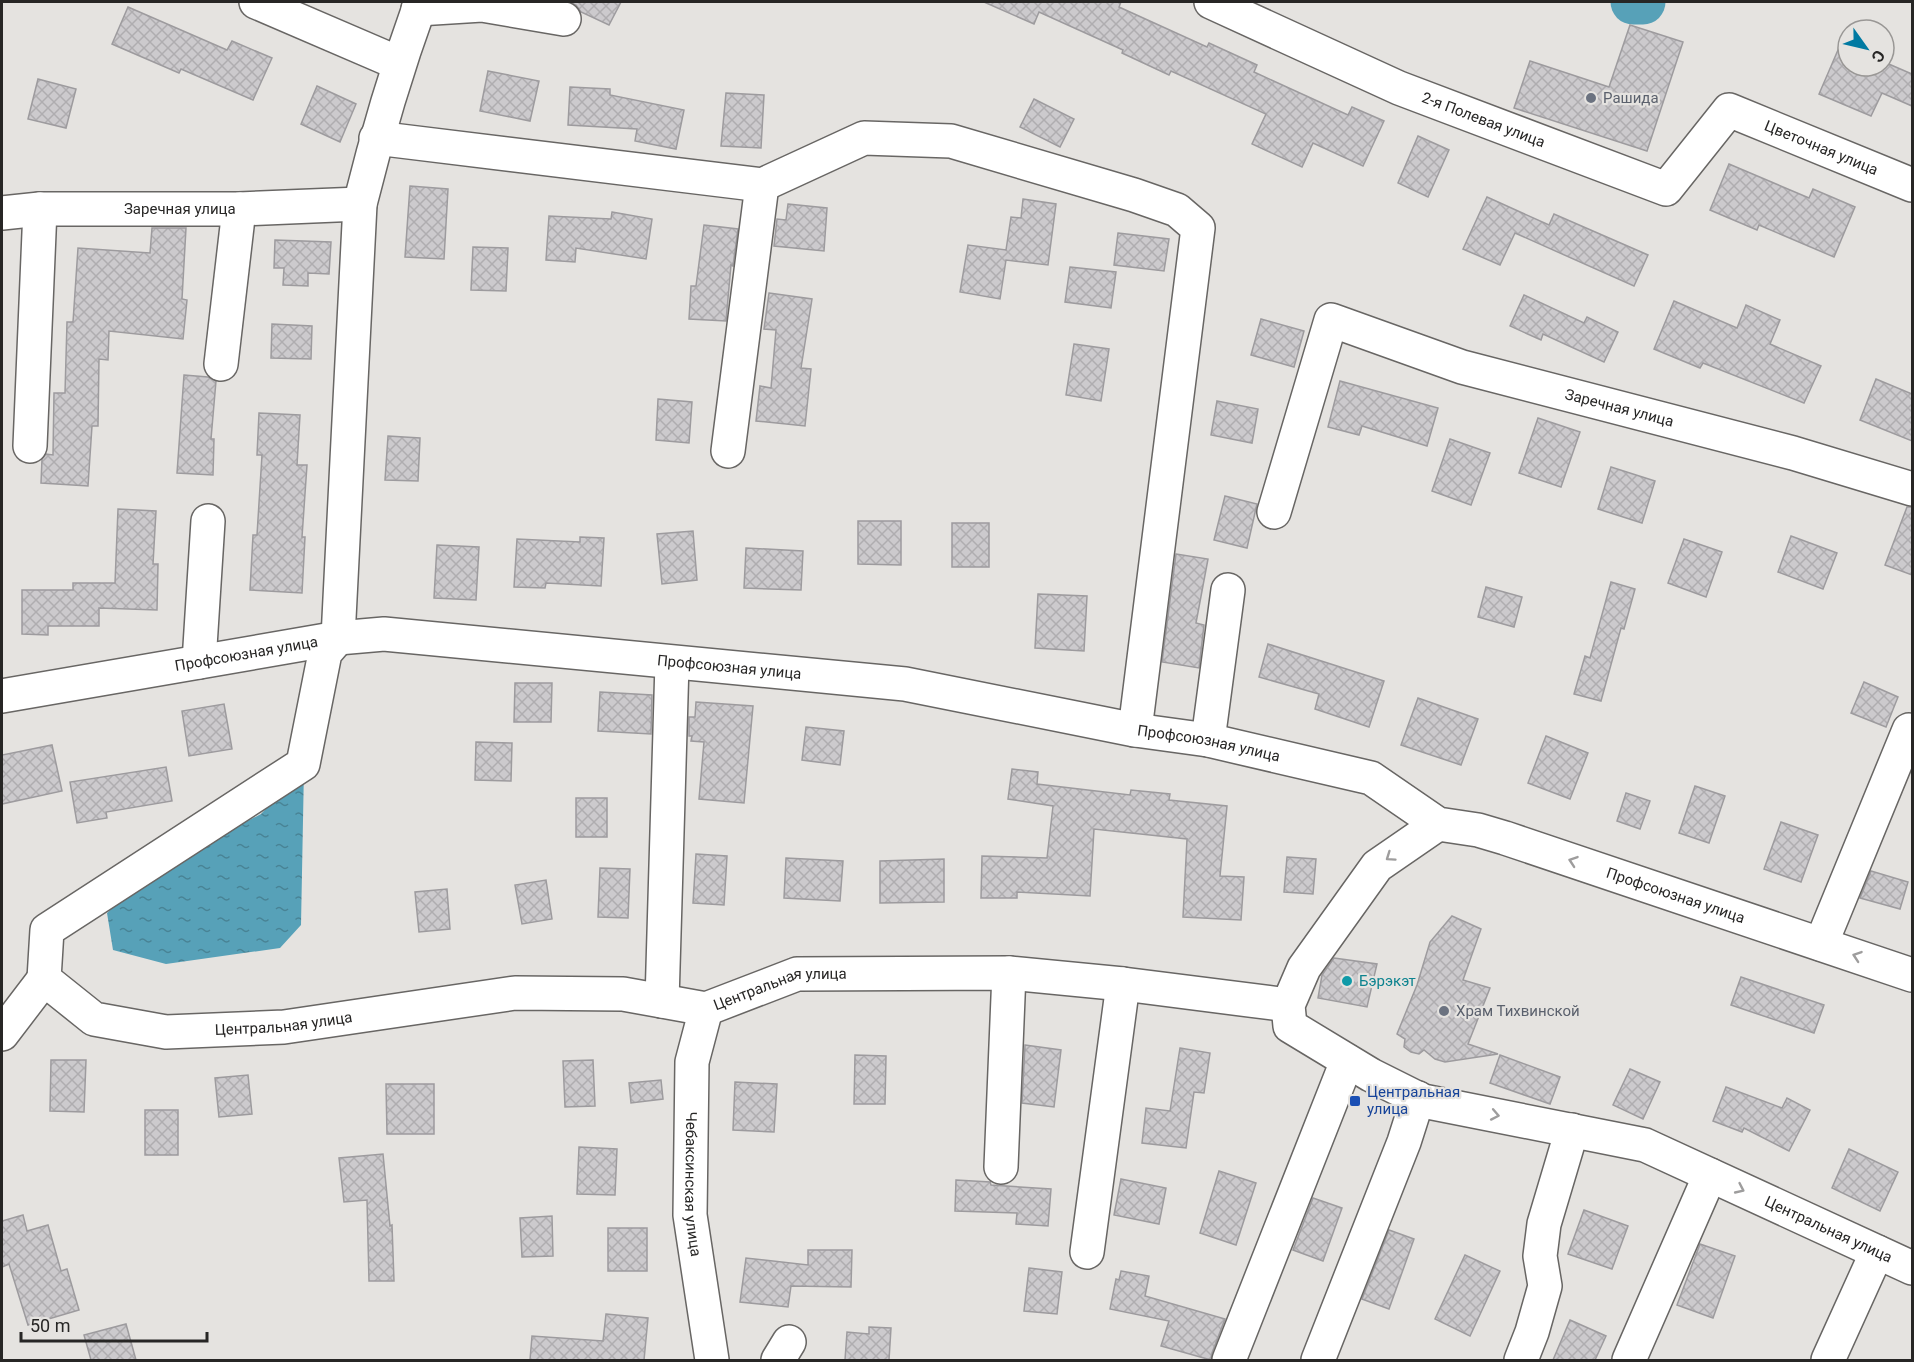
<svg xmlns="http://www.w3.org/2000/svg" width="1914" height="1362" font-family="Roboto,sans-serif">
  <style>
    .water { fill: url(#water-ripples) }
    .lines { fill: none; stroke-linecap: round; stroke-linejoin: round }
    .river { stroke: #57a1b8; stroke-width: 45 }
    .building { fill: url(#building-cross-hatch); stroke: #9d9b9e; stroke-width: 1.5 }
    .minor-casing { stroke: #686664; stroke-width: 36 }
    .minor { stroke: #fff; stroke-width: 33 }
    .oneway { stroke: #9e9d9d }
    .worship-dot { fill: #6b7280; stroke: #e5e3e0; stroke-width: 2 }
    .culture-dot { fill: #0f9aa8; stroke: #e5e3e0; stroke-width: 2 }
    .transit-dot { fill: #1a4fb4; stroke: #e5e3e0; stroke-width: 2 }
    .labels { text-anchor: middle; dominant-baseline: central; stroke-width: 4.5; stroke-linejoin: round; paint-order: stroke }
    .worship-label { font-size: 15px; fill: #5b616d; stroke: #e5e3e0; text-anchor: start }
    .street-label { font-size: 15px; fill: #272625; stroke: #e5e3e0 }
    .culture-label { font-size: 15px; fill: #0d838f; stroke: #e5e3e0; text-anchor: start }
    .transit-label { font-size: 15px; fill: #164399; stroke: #e5e3e0; text-anchor: start }
  </style>
  <defs>
    <pattern id="water-ripples" width="26" height="14" patternUnits="userSpaceOnUse" patternTransform="scale(1.5)"><rect width="26" height="14" fill="#57a1b8"/><path d="M2 4q2-2 4 0t4 0M15 11q2-2 4 0t4 0" fill="none" stroke="#488395"/></pattern>
    <pattern id="building-cross-hatch" width="8" height="8" patternUnits="userSpaceOnUse" patternTransform="scale(1.5)"><rect width="8" height="8" fill="#cccacd"/><path d="M0 0l8 8M0 8l8-8" fill="none" stroke="#afadb0"/></pattern>
  </defs>
  <rect width="100%" height="100%" fill="#e5e3e0"/>
  <path class="water" d="M304 768 301 925 280 948 166 964 113 950 107 913 149 872 261 814Z"/>
  <g class="lines">
    <path class="river" d="M1633 2H1643"/>
  </g>
  <g class="building">
    <path d="M569 2H621L609 25 581 12 576 5Z"/>
    <path d="M984 2H1121L1119 7 1207 47 1209 43 1257 65 1254 72 1348 115 1352 107 1384 121 1363 166 1313 143 1302 167 1252 144 1266 114 1171 71 1169 75 1122 53 1123 50 1039 12 1034 24Z"/>
    <path d="M128 7 227 50 232 41 272 58 253 100 181 69 179 73 112 44Z"/>
    <path d="M1630 25 1683 42 1647 151 1514 108 1530 61 1609 87Z"/>
    <path d="M1841 43 1848 46V66H1884V62L1912 74V106L1882 93 1871 116 1819 94Z"/>
    <path d="M488 71 539 81 530 121 480 111Z"/>
    <path d="M38 79 76 89 66 128 28 119Z"/>
    <path d="M317 86 356 104 340 142 301 124Z"/>
    <path d="M570 87 610 89V95L684 110 676 149 635 141 637 129 568 125Z"/>
    <path d="M726 93 764 95 761 148 721 146Z"/>
    <path d="M1034 99 1074 119 1060 147 1020 127Z"/>
    <path d="M1418 136 1449 150 1428 197 1398 183Z"/>
    <path d="M1729 164 1809 198 1813 189 1855 207 1834 257 1759 225 1757 230 1710 210Z"/>
    <path d="M410 186 448 189 444 259 405 257Z"/>
    <path d="M1487 197 1549 225 1554 214 1648 255 1634 286 1515 233 1500 265 1463 249Z"/>
    <path d="M1023 199 1056 204 1048 265 1006 260 1000 299 960 292 968 245 1006 250 1011 217 1021 218Z"/>
    <path d="M788 204 827 208 824 251 774 246 777 219 786 220Z"/>
    <path d="M612 212 652 219 646 259 576 248 575 262 546 260 549 216 611 219Z"/>
    <path d="M704 225 738 229 733 266 731 265 726 321 689 319 691 286H696Z"/>
    <path d="M152 228H186L182 299 187 300 183 339 109 331 108 360 99 359 98 426H92L88 486 41 483 42 459 46 454 53 455 54 393H65L67 322H73L78 248 150 253Z"/>
    <path d="M1118 233 1169 239 1164 271 1114 265Z"/>
    <path d="M275 240 331 242 329 274 308 273V286L283 285 284 268H274Z"/>
    <path d="M473 247 508 248 506 291 471 290Z"/>
    <path d="M1070 267 1116 272 1111 308 1065 302Z"/>
    <path d="M769 293 812 299 801 368 811 369 805 426 756 421 760 386 771 388 776 330 764 329Z"/>
    <path d="M1524 295 1584 323 1587 317 1618 332 1604 362 1543 334 1541 340 1510 326Z"/>
    <path d="M1674 301 1737 328 1746 305 1780 320 1770 344 1821 366 1804 403 1703 363 1700 368 1654 349Z"/>
    <path d="M1261 319 1304 331 1294 367 1251 355Z"/>
    <path d="M272 324 312 326 311 359 271 358Z"/>
    <path d="M1074 344 1109 349 1101 401 1066 395Z"/>
    <path d="M184 375 208 377 216 381 211 439H214L213 475 177 473Z"/>
    <path d="M1876 379 1912 394V441L1860 420Z"/>
    <path d="M1340 381 1438 408 1427 446 1362 426 1359 435 1328 427Z"/>
    <path d="M658 399 692 402 689 443 656 440Z"/>
    <path d="M1217 401 1258 409 1252 443 1211 435Z"/>
    <path d="M259 413 300 415 297 465H307L302 537H305L302 593 250 590 253 535H257L262 455H257Z"/>
    <path d="M1538 418 1580 432 1561 487 1519 473Z"/>
    <path d="M388 436 420 438 418 481 385 480Z"/>
    <path d="M1450 439 1490 453 1471 505 1432 491Z"/>
    <path d="M1611 467 1655 481 1642 523 1598 509Z"/>
    <path d="M1225 496 1257 504 1247 548 1214 540Z"/>
    <path d="M1907 507H1912V575L1885 565Z"/>
    <path d="M118 509 156 511 153 564H158L157 610 99 608V626H48V635L22 634V590H73V583H115Z"/>
    <path d="M858 521H901V565L858 564Z"/>
    <rect x="952" y="523" width="37" height="44"/>
    <path d="M693 531 697 580 662 584 657 534Z"/>
    <path d="M1791 536 1837 553 1823 589 1778 572Z"/>
    <path d="M580 537 604 538 601 586 546 583 545 588 514 587 517 539 580 542Z"/>
    <path d="M1684 539 1722 552 1706 597 1668 583Z"/>
    <path d="M437 545 479 547 476 600 434 598Z"/>
    <path d="M746 548 803 551 801 590 744 588Z"/>
    <path d="M1176 554 1208 559 1196 623 1204 625 1199 668 1162 662Z"/>
    <path d="M1611 582 1635 589 1624 629 1621 628 1601 701 1574 694 1585 656 1590 658Z"/>
    <path d="M1486 587 1522 597 1514 627 1478 617Z"/>
    <path d="M1038 594 1087 596 1084 651 1035 648Z"/>
    <path d="M1268 644 1384 681 1369 727 1315 709 1319 694 1259 677Z"/>
    <path d="M1864 682 1898 697 1886 727 1851 713Z"/>
    <path d="M515 683H552L551 722H514Z"/>
    <path d="M600 692 652 695 651 734 598 731Z"/>
    <path d="M1418 698 1478 719 1461 765 1401 745Z"/>
    <path d="M696 702 753 706 744 803 699 799 704 742 691 741 692 736H689V717H695Z"/>
    <path d="M224 704 232 749 189 756 182 711Z"/>
    <path d="M806 727 844 731 840 765 802 760Z"/>
    <path d="M1546 736 1588 753 1570 799 1528 783Z"/>
    <path d="M476 742 512 743 511 781 475 780Z"/>
    <path d="M52 745 62 791 2 804V755Z"/>
    <path d="M166 767 172 801 106 812 107 818 77 823 70 782Z"/>
    <path d="M1012 769 1038 772 1037 784 1130 795 1131 790 1170 794 1169 800 1227 806 1220 876 1244 877 1241 920 1183 917 1187 839 1094 829 1090 896 1017 892V898H981L982 856 1047 858 1053 806 1008 799Z"/>
    <path d="M1695 786 1725 796 1709 843 1679 833Z"/>
    <path d="M1626 793 1650 801 1640 829 1617 821Z"/>
    <rect x="576" y="798" width="31" height="39"/>
    <path d="M1781 822 1818 835 1801 882 1764 869Z"/>
    <path d="M696 854 727 856 724 905 693 903Z"/>
    <path d="M1287 857 1316 859 1313 894 1284 892Z"/>
    <path d="M786 858 843 861 840 901 784 898Z"/>
    <path d="M944 859V902L880 903V861Z"/>
    <path d="M600 868 630 869 628 918 598 917Z"/>
    <path d="M1871 871 1908 882 1900 909 1860 898Z"/>
    <path d="M546 880 552 919 522 924 515 885Z"/>
    <path d="M447 889 450 929 419 932 415 892Z"/>
    <path d="M1452 916 1481 929 1463 980 1490 988 1468 1044 1498 1054 1445 1062 1435 1059 1424 1050 1419 1054 1411 1052 1404 1047 1405 1039 1397 1034 1417 985 1430 942Z"/>
    <path d="M1334 958 1377 964 1367 1007 1318 998 1322 975Z"/>
    <path d="M1741 977 1824 1005 1814 1033 1731 1005Z"/>
    <path d="M1025 1045 1061 1050 1054 1107 1022 1103Z"/>
    <path d="M1180 1048 1210 1053 1204 1093 1194 1092 1186 1148 1142 1143 1146 1108 1170 1111Z"/>
    <path d="M855 1055 886 1056 885 1104H854Z"/>
    <path d="M1500 1055 1560 1077 1550 1104 1490 1083Z"/>
    <path d="M51 1060H86L84 1112 50 1111Z"/>
    <path d="M593 1060 595 1106 565 1107 563 1061Z"/>
    <path d="M1630 1069 1660 1082 1643 1119 1613 1105Z"/>
    <path d="M248 1075 252 1114 219 1117 215 1078Z"/>
    <path d="M661 1080 663 1099 631 1103 629 1083Z"/>
    <path d="M735 1082 777 1084 774 1132 733 1130Z"/>
    <path d="M386 1084H434V1134H387Z"/>
    <path d="M1726 1087 1782 1108 1787 1098 1810 1110 1789 1151 1744 1128 1742 1132 1713 1121Z"/>
    <rect x="145" y="1110" width="33" height="45"/>
    <path d="M579 1147 617 1149 615 1195 577 1194Z"/>
    <path d="M1849 1149 1898 1172 1880 1211 1832 1188Z"/>
    <path d="M383 1154 390 1226 392 1225 394 1281H369L367 1200 344 1202 339 1158Z"/>
    <path d="M1219 1171 1256 1183 1236 1245 1200 1233Z"/>
    <path d="M1121 1179 1166 1188 1159 1224 1114 1215Z"/>
    <path d="M956 1180 990 1182 991 1185 1051 1189 1048 1226 1016 1224 1017 1213 955 1211Z"/>
    <path d="M1313 1198 1342 1208 1323 1261 1293 1250Z"/>
    <path d="M1584 1210 1628 1226 1612 1269 1568 1254Z"/>
    <path d="M23 1215 27 1231 48 1225 61 1271 67 1269 79 1310 28 1325 9 1264 2 1267V1221Z"/>
    <path d="M552 1216 553 1256 522 1257 520 1218Z"/>
    <rect x="608" y="1228" width="39" height="43"/>
    <path d="M1389 1230 1414 1239 1389 1309 1362 1299Z"/>
    <path d="M1700 1244 1735 1256 1713 1318 1677 1305Z"/>
    <path d="M808 1250H852L851 1287 791 1286 788 1307 740 1302 746 1258 808 1265Z"/>
    <path d="M1465 1255 1500 1271 1470 1336 1435 1319Z"/>
    <path d="M1029 1268 1062 1272 1057 1314 1024 1311Z"/>
    <path d="M1121 1271 1149 1276 1145 1296 1225 1319 1212 1353 1211 1360 1161 1346 1169 1321 1110 1309 1116 1279 1119 1280Z"/>
    <path d="M606 1314 648 1318 644 1360H530L532 1336 603 1341Z"/>
    <path d="M1570 1320 1606 1336 1595 1360H1553Z"/>
    <path d="M126 1324 136 1360H91L84 1335Z"/>
    <path d="M869 1327 891 1328 889 1360H845L847 1332 869 1334Z"/>
  </g>
  <g class="lines">
    <defs>
      <g id="minor">
        <path d="M256 2 398 63"/>
        <path id="s1" d="M421 2C397 68 377 135 360 204L338 638 325 653 303 764 47 930 44 979 94 1019 166 1032 284 1027 515 993 623 994 706 1009 797 974 1009 973 1123 984 1288 1005"/>
        <path id="s2" d="M1211 2 1399 88 1666 189 1729 110 1912 185"/>
        <path d="M418 9 482 5 564 19"/>
        <path d="M376 138 762 185 864 138 951 141 1134 195 1177 210 1198 228 1135 730"/>
        <path id="s3" d="M2 213 40 209H239L360 204"/>
        <path d="M221 364 239 209"/>
        <path d="M30 446 40 209"/>
        <path d="M728 451 762 185"/>
        <path id="s4" d="M1274 512 1331 320 1462 367 1793 453 1912 489"/>
        <path d="M199 662 208 521"/>
        <path id="s5" d="M2 696 338 638 384 634 905 684 1135 730 1208 740 1371 778 1438 824 1478 830 1505 838 1912 975"/>
        <path d="M1208 740 1228 590"/>
        <path id="s6" d="M1438 824 1377 866 1304 968 1288 1005 1290 1026 1371 1075 1423 1101 1645 1145 1912 1268"/>
        <path d="M1821 944 1909 730"/>
        <path d="M662 1001 672 663"/>
        <path id="s7" d="M706 1009 692 1062 690 1215 712 1360"/>
        <path d="M2 1034 44 979"/>
        <path d="M1001 1167 1009 973"/>
        <path d="M1087 1252 1123 984"/>
        <path d="M778 1360 789 1342"/>
        <path d="M1229 1360 1347 1061"/>
        <path d="M1318 1360 1404 1142 1418 1098"/>
        <path d="M1521 1360 1532 1332 1545 1286 1540 1256 1544 1224 1572 1130"/>
        <path d="M1629 1360 1710 1175"/>
        <path d="M1828 1360 1877 1252"/>
      </g>
    </defs>
    <use href="#minor" class="minor-casing"/>
    <use href="#minor" class="minor"/>
  </g>
  <defs><path id="oneway-chevron" d="M-2-3.5L2.5 0L-2 3.5" fill="none" stroke-width="1.6" stroke-linecap="round" stroke-linejoin="round" transform="scale(1.5)"/></defs>
  <g class="oneway">
    <use href="#oneway-chevron" transform="translate(1390 857) rotate(145)"/>
    <use href="#oneway-chevron" transform="translate(1573 861) rotate(-161)"/>
    <use href="#oneway-chevron" transform="translate(1857 956) rotate(-161)"/>
    <use href="#oneway-chevron" transform="translate(1495 1115) rotate(11)"/>
    <use href="#oneway-chevron" transform="translate(1740 1189) rotate(25)"/>
  </g>
  <g class="worship-dot">
    <circle cx="1591" cy="98" r="6"/>
    <circle cx="1444" cy="1011" r="6"/>
  </g>
  <circle class="culture-dot" cx="1347" cy="981" r="6"/>
  <rect class="transit-dot" x="1349" y="1095" width="12" height="12" rx="3"/>
  <g class="labels">
    <g class="worship-label">
      <text x="1603" y="98">Рашида</text>
      <text x="1456" y="1011">Храм Тихвинской</text>
    </g>
    <g class="street-label">
      <text stroke="none"><textPath href="#s2" startOffset="297">2-я Полевая улица</textPath></text>
      <text stroke="none"><textPath href="#s2" startOffset="693">Цветочная улица</textPath></text>
      <text stroke="none"><textPath href="#s3" startOffset="178">Заречная улица</textPath></text>
      <text stroke="none"><textPath href="#s4" startOffset="502">Заречная улица</textPath></text>
      <text stroke="none"><textPath href="#s5" startOffset="248">Профсоюзная улица</textPath></text>
      <text stroke="none"><textPath href="#s5" startOffset="734">Профсоюзная улица</textPath></text>
      <text stroke="none"><textPath href="#s5" startOffset="1220">Профсоюзная улица</textPath></text>
      <text stroke="none"><textPath href="#s5" startOffset="1716">Профсоюзная улица</textPath></text>
      <text stroke="none"><textPath href="#s1" startOffset="1892">Центральная улица</textPath></text>
      <text stroke="none"><textPath href="#s1" startOffset="1388">Центральная улица</textPath></text>
      <text stroke="none"><textPath href="#s7" startOffset="177">Чебаксинская улица</textPath></text>
      <text stroke="none"><textPath href="#s6" startOffset="842">Центральная улица</textPath></text>
    </g>
    <g class="culture-label">
      <text x="1359" y="981">Бэрэкэт</text>
    </g>
    <g class="transit-label">
      <text x="1367" y="1092">Центральная<tspan x="1367" dy="17">улица</tspan></text>
    </g>
  </g>
  <rect width="1914" height="1362" fill="none" stroke="#272625" stroke-width="6"/>
  <g transform="translate(1866 48) rotate(124)"><circle r="28" fill="#e5e3e0" stroke="#999795" stroke-width="1.5"/>
  <path d="M0-4.5L10 22L0 15L-10 22Z" fill="#007aa2"/>
  <text y="-9" font-size="16" font-weight="bold" text-anchor="middle" fill="#272625">С</text>
  </g>
  <path d="M21 1332v9h186v-9" fill="none" stroke="#272625" stroke-width="3"/>
  <text x="30" y="1332" font-size="18" fill="#272625" stroke="#e5e3e0" stroke-width="4.5" paint-order="stroke">50 m</text>
</svg>
